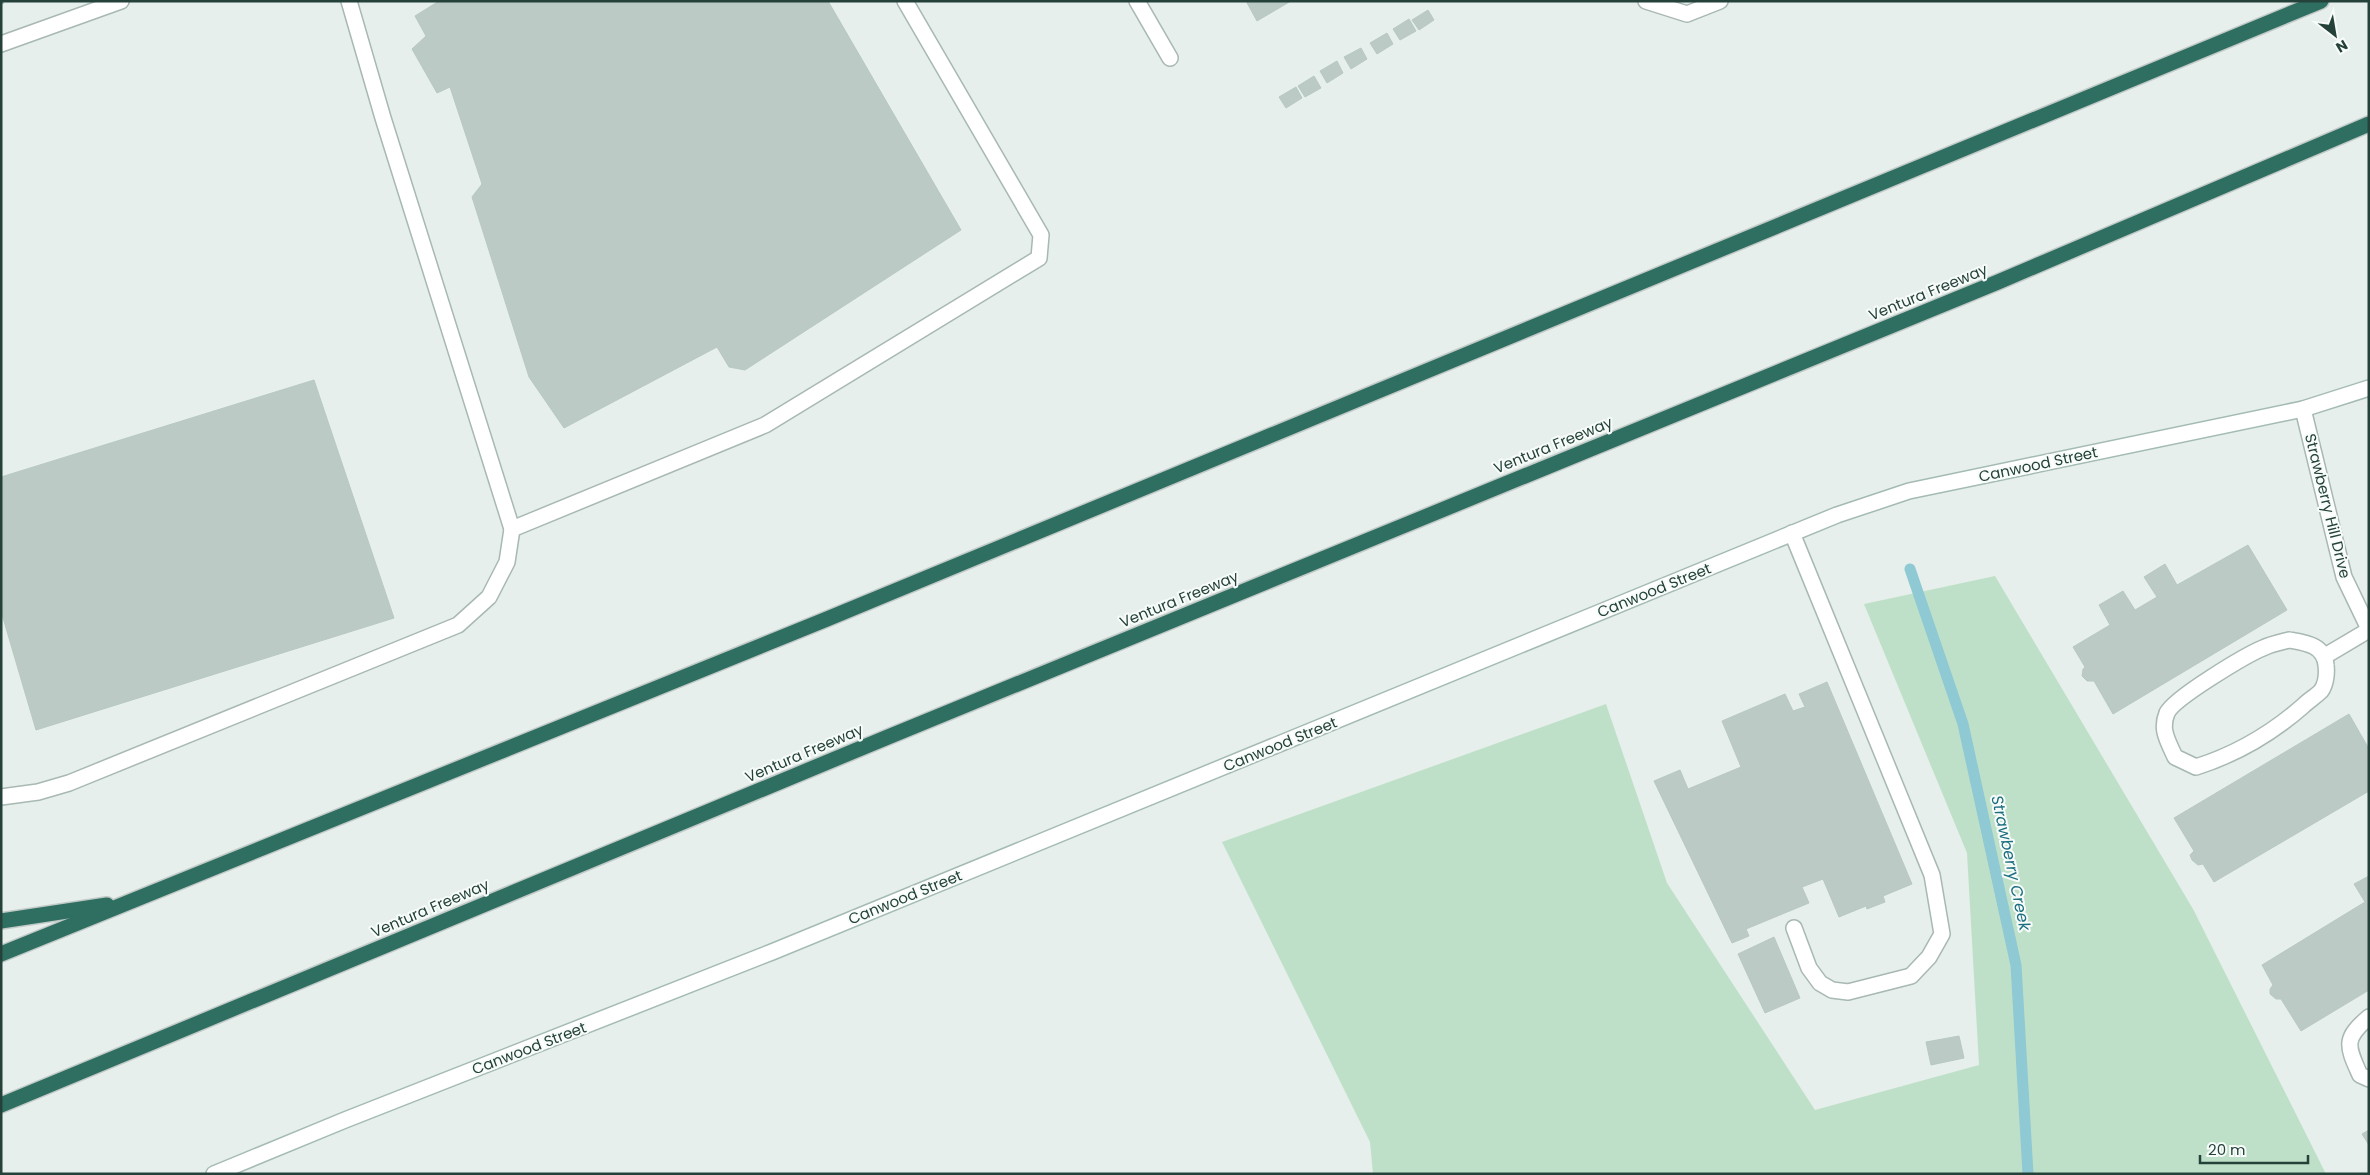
<svg xmlns="http://www.w3.org/2000/svg" width="2370" height="1175" font-family="Poppins,sans-serif">
  <style>
    .green { fill: #bfe0c8 }
    .lines { fill: none; stroke-linecap: round; stroke-linejoin: round }
    .stream { stroke: #8ec9d4; stroke-width: 11 }
    .building { fill: #bbcac4; stroke: #b8c9c2 }
    .lane-casing { stroke: #a8b8b2; stroke-width: 18 }
    .street-casing { stroke: #a8b8b2; stroke-width: 18 }
    .secondary-casing { stroke: #a4bbb3; stroke-width: 18 }
    .highway-casing { stroke: #c2cac8; stroke-width: 18 }
    .path { stroke: #86b3a5; stroke-width: 3; stroke-dasharray: 2.5 4; stroke-linecap: butt }
    .lane { stroke: #fff; stroke-width: 15 }
    .street { stroke: #fff; stroke-width: 15 }
    .secondary { stroke: #fff; stroke-width: 15 }
    .highway { stroke: #2f6f62; stroke-width: 15 }
    .labels { text-anchor: middle; dominant-baseline: central; stroke-width: 4; stroke-linejoin: round; paint-order: stroke }
    .street-label { font-size: 15px; fill: #24423a; stroke: #f7fbf9 }
    .water-label { font-size: 16px; font-style: italic; fill: #1c6f80; stroke: #f7fbf9 }
  </style>
  <rect width="100%" height="100%" fill="#e6efeb"/>
  <path class="green" d="M1995 576 2193 909 2326 1174H1373L1370 1142 1222 842 1606 704 1667 883 1815 1110 1979 1065 1967 853 1864 604Z"/>
  <g class="lines">
    <path class="stream" d="M1910 569 1963 724 2016 965 2028 1174"/>
  </g>
  <g class="building">
    <path d="M439 1H828L961 230 745 370 729 367 717 347 564 428 529 377 472 197 482 184 450 87 437 93 412 49 426 36 415 16Z"/>
    <path d="M1246 1H1291L1257 21Z"/>
    <path d="M1428 10 1434 20 1419 30 1412 20Z"/>
    <path d="M1409 19 1416 31 1400 40 1393 29Z"/>
    <path d="M1387 33 1393 44 1377 54 1370 43Z"/>
    <path d="M1361 48 1367 59 1351 69 1344 57Z"/>
    <path d="M1337 61 1343 73 1327 83 1320 71Z"/>
    <path d="M1314 76 1321 88 1305 97 1298 86Z"/>
    <path d="M1296 87 1302 98 1286 108 1279 97Z"/>
    <path d="M314 380 394 618 36 730 1 611V477Z"/>
    <path d="M2248 545 2287 610 2113 714 2094 681H2087L2082 676 2083 669 2085 667 2073 647 2110 625 2099 605 2123 591 2135 610 2157 597 2144 577 2165 564 2177 585Z"/>
    <path d="M1827 682 1912 884 1883 896 1885 902 1867 909 1866 906 1839 917 1823 879 1802 887 1809 903 1746 929 1749 936 1732 943 1654 781 1680 770 1688 789 1741 767 1722 721 1785 694 1793 711 1805 707 1799 694Z"/>
    <path d="M2349 714 2369 749V791L2214 882 2203 864 2198 865 2192 860 2190 855 2194 851 2174 818Z"/>
    <path d="M2369 876V990L2301 1031 2281 999H2276L2270 994V989L2273 985 2262 965 2365 902 2354 884Z"/>
    <path d="M1774 937 1800 998 1765 1013 1738 954Z"/>
    <path d="M1959 1036 1964 1058 1931 1065 1926 1042Z"/>
    <path d="M2369 1130V1145L2362 1134Z"/>
  </g>
  <g class="lines">
    <defs>
      <g id="lane">
        <path d="M349 1 383 118 512 529 765 425 1039 258 1041 235 905 1"/>
        <path d="M1137 1 1170 58"/>
        <path d="M1646 1 1687 14 1720 1"/>
        <path d="M1 44 121 1"/>
        <path d="M1792 533 1932 875 1942 934 1929 957 1911 976 1848 992 1832 990 1820 983 1809 968 1794 928"/>
        <path d="M2289 640C2306 643 2324 645 2326 665 2327 673 2326 684 2321 691 2316 696 2308 701 2303 706 2271 734 2237 754 2196 767L2175 757C2168 741 2160 730 2167 713 2174 698 2246 655 2263 648 2271 644 2281 642 2289 640Z"/>
        <path d="M2325 656 2369 630"/>
        <path d="M1 797 38 792 69 783 458 625 489 597 507 562 512 529"/>
        <path d="M2369 1017C2343 1039 2347 1046 2360 1075L2369 1079"/>
      </g>
      <path id="street" d="M2303 409 2344 577 2369 629"/>
      <path id="secondary" d="M214 1174 345 1120 772 952 1837 515 1909 491 2303 409 2369 388"/>
      <g id="highway">
        <path d="M1 921 107 905"/>
        <path d="M1 954 827 619 2321 1"/>
        <path d="M1 1105 888 737 1998 282 2369 124"/>
      </g>
    </defs>
    <use href="#lane" class="lane-casing"/>
    <use href="#street" class="street-casing"/>
    <use href="#secondary" class="secondary-casing"/>
    <use href="#highway" class="highway-casing"/>
    <path class="path" d="M1 3 6 1"/>
    <use href="#lane" class="lane"/>
    <use href="#street" class="street"/>
    <use href="#secondary" class="secondary"/>
    <use href="#highway" class="highway"/>
  </g>
  <g class="labels">
    <g class="street-label">
      <text transform="translate(1928 292) rotate(-22)">Ventura Freeway</text>
      <text transform="translate(1553 445) rotate(-22)">Ventura Freeway</text>
      <text transform="translate(2038 464) rotate(-12)">Canwood Street</text>
      <text transform="translate(2328 506) rotate(76)">Strawberry Hill Drive</text>
      <text transform="translate(1654 590) rotate(-22)">Canwood Street</text>
      <text transform="translate(1179 599) rotate(-22)">Ventura Freeway</text>
      <text transform="translate(1280 744) rotate(-22)">Canwood Street</text>
      <text transform="translate(804 753) rotate(-23)">Ventura Freeway</text>
      <text transform="translate(905 897) rotate(-22)">Canwood Street</text>
      <text transform="translate(430 908) rotate(-23)">Ventura Freeway</text>
      <text transform="translate(529 1048) rotate(-21)">Canwood Street</text>
    </g>
    <g class="water-label">
      <text transform="translate(2011 863) rotate(78)">Strawberry Creek</text>
    </g>
  </g>
  <rect width="2370" height="1175" fill="none" stroke="#24423a" stroke-width="5"/>
  <g transform="translate(2335 35) rotate(149)" stroke="#f7fbf9" stroke-width="4" paint-order="stroke">
  <path d="M0-4L9 19L0 12L-9 19Z" fill="#24423a"/>
  <text y="-8" font-size="14" font-weight="bold" text-anchor="middle" fill="#24423a">N</text>
  </g>
  <path d="M2200 1155v8h108v-8" fill="none" stroke="#24423a" stroke-width="2.5"/>
  <text x="2208" y="1155" font-size="15" fill="#24423a" stroke="#f7fbf9" stroke-width="4" paint-order="stroke">20 m</text>
</svg>
